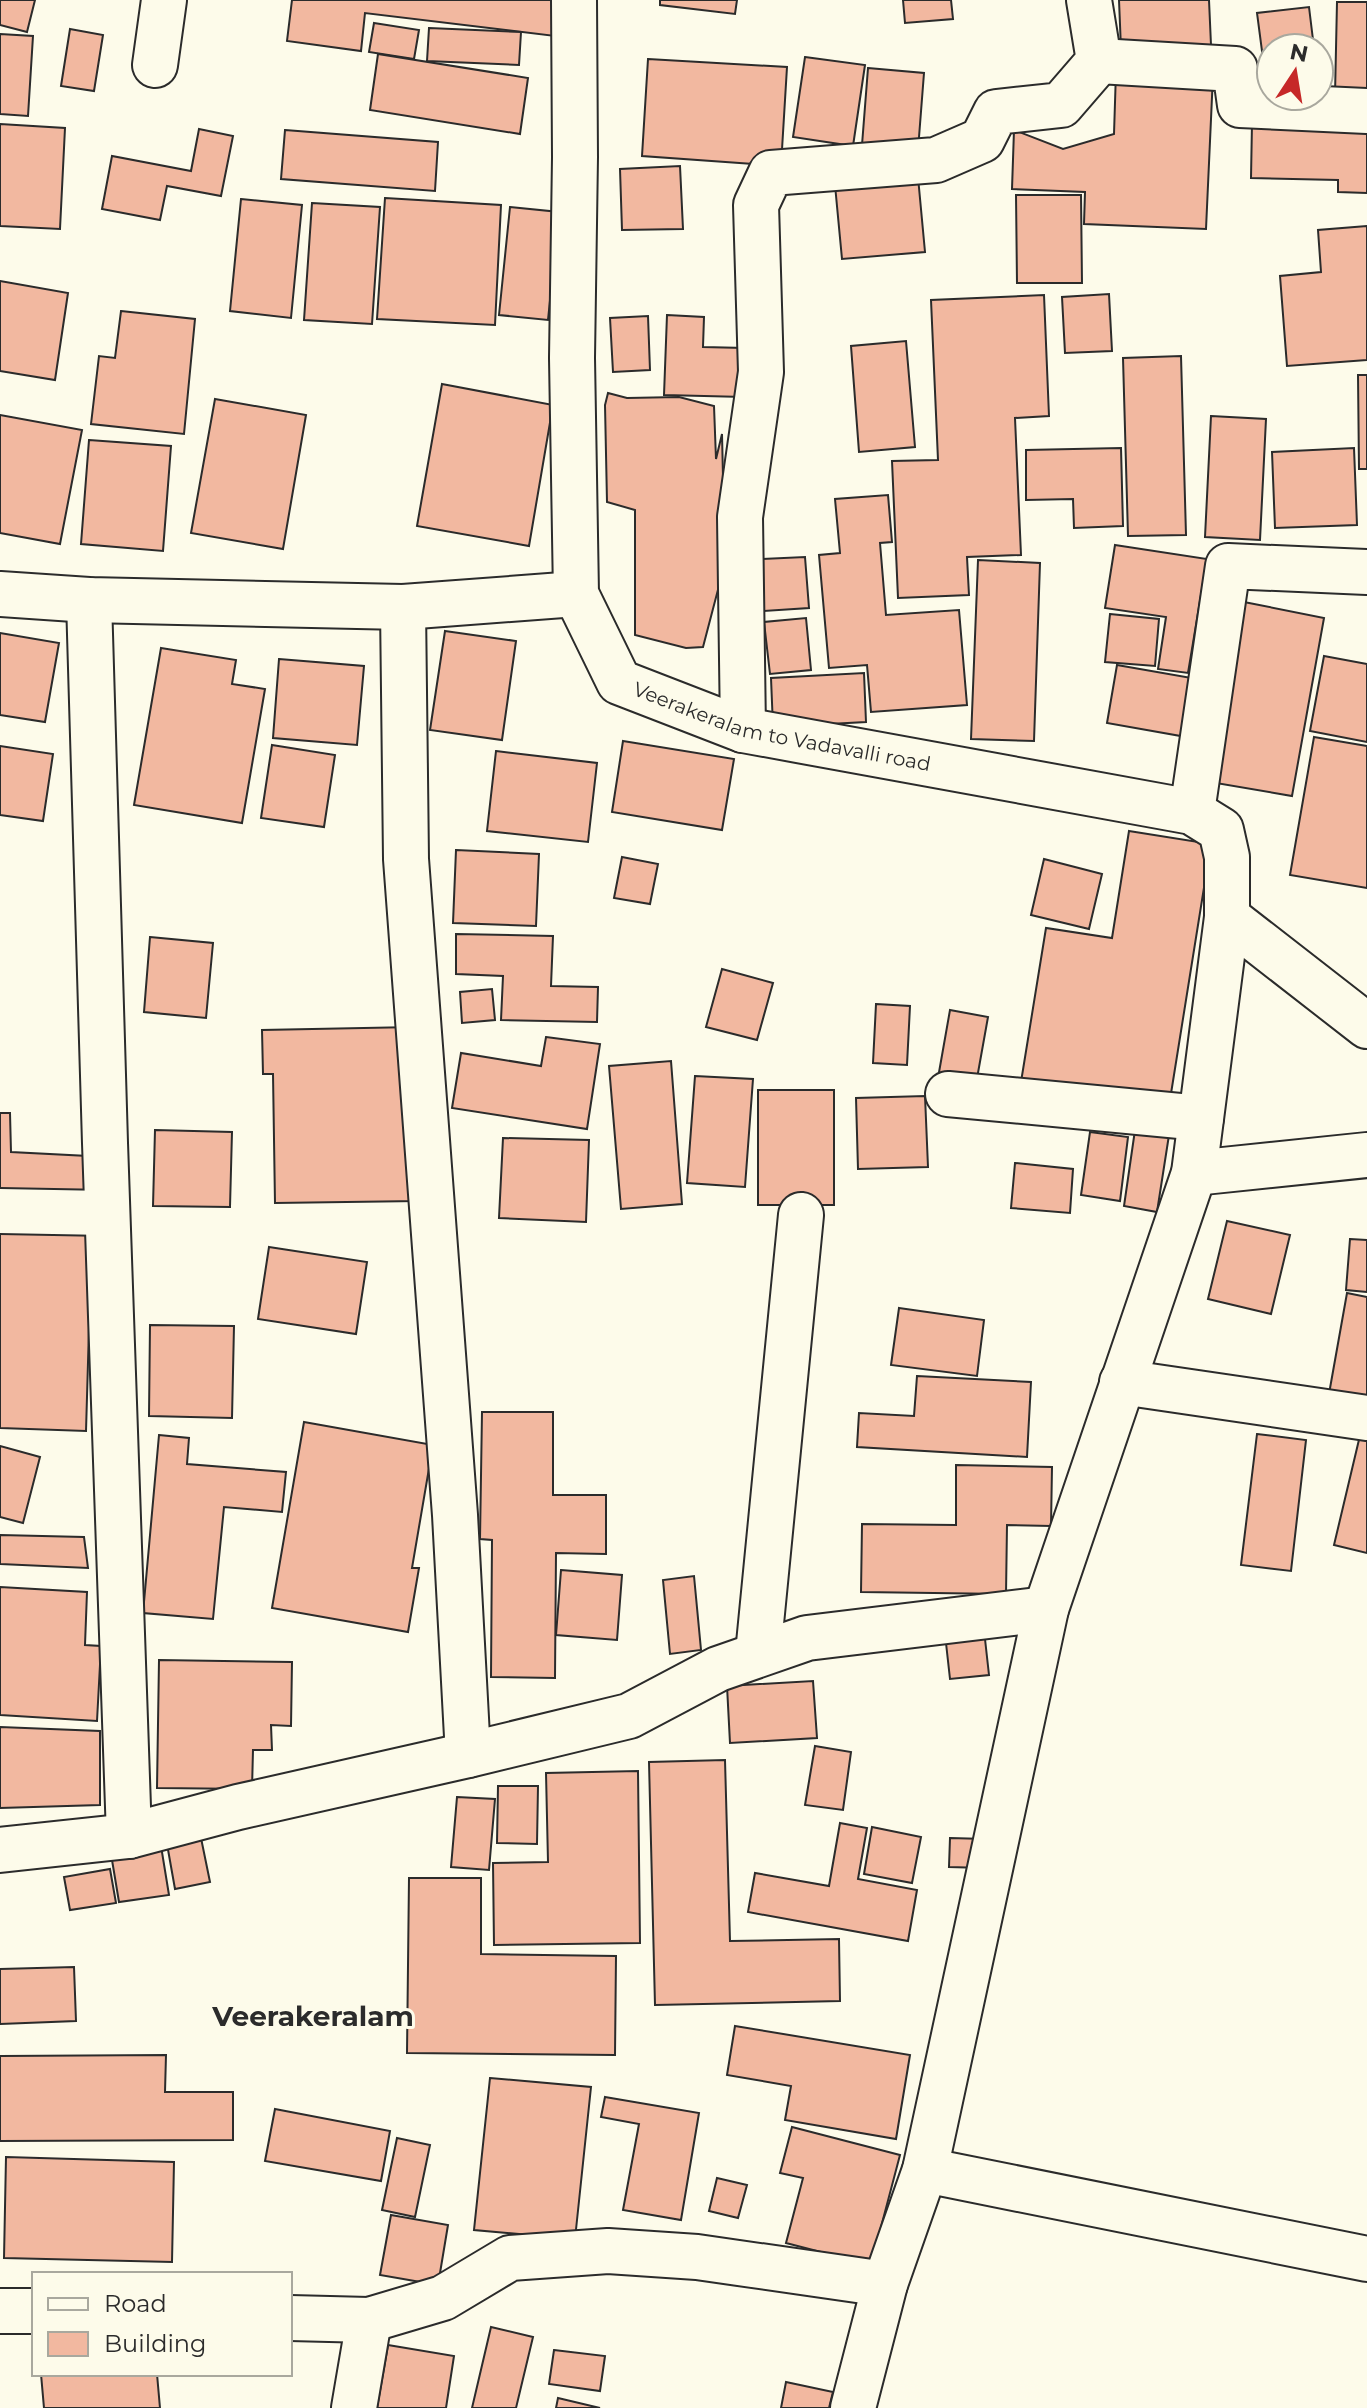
<svg xmlns="http://www.w3.org/2000/svg" width="1367" height="2408" font-family="Montserrat,sans-serif">
  <style>
    .building { fill: #f2b8a0; stroke: #2b2b2b; stroke-width: 2 }
    .lines { fill: none; stroke-linecap: round; stroke-linejoin: round }
    .minor-casing { stroke: #2b2b2b; stroke-width: 48 }
    .tertiary-casing { stroke: #2b2b2b; stroke-width: 48 }
    .minor { stroke: #fdfbea; stroke-width: 44 }
    .tertiary { stroke: #fdfbea; stroke-width: 44 }
    .labels { text-anchor: middle; dominant-baseline: central; stroke-width: 6; stroke-linejoin: round; paint-order: stroke }
    .street-label { font-size: 20px; fill: #2b2b2b; stroke: #fdfbea }
    .district-label { font-size: 28px; font-weight: bold; fill: #2b2b2b; stroke: #fdfbea }
  </style>
  <rect width="100%" height="100%" fill="#fdfbea"/>
  <g class="building">
    <path d="M0 0H35L27 32 0 25Z"/>
    <path d="M292 0H567L563 37 365 13 361 51 287 41Z"/>
    <path d="M660 0H737L735 14 660 5Z"/>
    <path d="M903 0H951L953 19 905 23Z"/>
    <path d="M1119 0H1209L1211 45 1121 49Z"/>
    <path d="M1337 2H1367V96L1335 95Z"/>
    <path d="M1309 7 1314 48H1271V96L1268 97 1257 13Z"/>
    <path d="M374 23 419 30 414 59 369 52Z"/>
    <path d="M429 28 521 32 519 65 427 61Z"/>
    <path d="M70 29 103 35 94 91 61 86Z"/>
    <path d="M0 34 33 36 28 116 0 114Z"/>
    <path d="M378 54 528 78 520 134 370 110Z"/>
    <path d="M805 57 865 65 853 146 793 137Z"/>
    <path d="M648 59 787 67 781 166 642 156Z"/>
    <path d="M868 68 924 73 918 150 862 145Z"/>
    <path d="M1116 71 1213 75 1206 229 1084 224 1085 192 1012 189 1014 130 1063 149 1114 134Z"/>
    <path d="M1252 123 1367 125V193L1338 192V180L1251 178Z"/>
    <path d="M0 124 65 128 60 229 0 226Z"/>
    <path d="M199 129 233 136 221 196 167 186 160 220 102 209 112 156 191 171Z"/>
    <path d="M285 130 438 142 435 191 281 179Z"/>
    <path d="M680 166 683 229 622 230 620 169Z"/>
    <path d="M918 177 925 252 842 259 835 185Z"/>
    <path d="M1016 195H1081L1082 283H1017Z"/>
    <path d="M385 198 501 205 495 325 377 319Z"/>
    <path d="M241 199 302 205 291 318 230 311Z"/>
    <path d="M312 203 380 207 372 324 304 320Z"/>
    <path d="M510 207 559 212 548 320 499 315Z"/>
    <path d="M1367 226V360L1287 366 1280 276 1321 272 1318 230Z"/>
    <path d="M0 281 68 293 55 380 0 371Z"/>
    <path d="M1109 294 1112 351 1065 353 1062 297Z"/>
    <path d="M1044 295 1049 416 1015 418 1021 555 967 557 969 595 898 598 892 461 938 460 931 300Z"/>
    <path d="M121 311 195 319 184 434 91 424 99 356 115 358Z"/>
    <path d="M667 315 704 317 703 347 745 348 744 397 664 395Z"/>
    <path d="M648 316 650 370 613 372 610 318Z"/>
    <path d="M906 341 915 447 859 452 851 346Z"/>
    <path d="M1181 356 1186 535 1128 536 1123 358Z"/>
    <path d="M1358 375H1367V469H1359Z"/>
    <path d="M442 384 553 405 529 546 417 526Z"/>
    <path d="M608 393 627 398 679 397 714 406 716 459 722 434 725 563 703 647 686 648 635 635V510L607 502 605 405Z"/>
    <path d="M215 399 306 415 283 549 191 533Z"/>
    <path d="M0 415 82 430 60 544 0 533Z"/>
    <path d="M1211 416 1266 419 1260 540 1205 537Z"/>
    <path d="M89 440 171 446 163 551 81 544Z"/>
    <path d="M1121 448 1123 526 1074 528 1073 499 1026 500V450Z"/>
    <path d="M1354 448 1357 525 1275 528 1272 452Z"/>
    <path d="M888 495 892 542 880 543 886 615 959 610 967 705 871 712 867 665 829 668 819 555 840 553 835 499Z"/>
    <path d="M1115 545 1207 559 1188 673 1158 669 1166 617 1105 608Z"/>
    <path d="M805 557 809 608 764 611 761 559Z"/>
    <path d="M978 560 1040 563 1034 741 971 739Z"/>
    <path d="M1244 602 1324 618 1292 796 1210 782Z"/>
    <path d="M1110 614 1159 619 1155 666 1105 662Z"/>
    <path d="M806 618 811 670 770 674 764 622Z"/>
    <path d="M445 631 516 641 502 740 430 730Z"/>
    <path d="M0 633 59 643 45 722 0 715Z"/>
    <path d="M161 648 236 660 232 684 265 689 242 823 134 805Z"/>
    <path d="M1324 656 1367 664V742L1310 731Z"/>
    <path d="M279 659 364 666 357 745 273 738Z"/>
    <path d="M1117 665 1203 680 1192 738 1107 723Z"/>
    <path d="M864 673 866 722 773 727 771 678Z"/>
    <path d="M1314 737 1367 746V888L1290 875Z"/>
    <path d="M623 741 734 759 722 830 612 812Z"/>
    <path d="M272 745 335 755 324 827 261 818Z"/>
    <path d="M0 746 53 754 43 821 0 815Z"/>
    <path d="M496 751 597 763 588 842 487 831Z"/>
    <path d="M1129 831 1211 844 1169 1106 1021 1082 1046 928 1112 938Z"/>
    <path d="M456 850 539 854 536 926 453 923Z"/>
    <path d="M622 857 658 864 650 904 614 898Z"/>
    <path d="M1044 859 1102 874 1089 929 1031 915Z"/>
    <path d="M456 934 553 936 551 986 598 987 597 1022 501 1020 503 976 456 974Z"/>
    <path d="M150 937 213 943 206 1018 144 1012Z"/>
    <path d="M722 969 773 983 757 1040 706 1027Z"/>
    <path d="M492 989 495 1020 462 1023 460 992Z"/>
    <path d="M876 1004 910 1006 907 1065 873 1063Z"/>
    <path d="M950 1010 988 1017 976 1084 938 1078Z"/>
    <path d="M414 1027 418 1201 275 1203 273 1074H263L262 1030Z"/>
    <path d="M546 1037 600 1044 587 1129 452 1108 461 1053 541 1066Z"/>
    <path d="M671 1061 682 1204 621 1209 609 1066Z"/>
    <path d="M695 1076 753 1079 745 1187 687 1183Z"/>
    <rect x="758" y="1090" width="76" height="115"/>
    <path d="M925 1096 928 1167 858 1169 856 1098Z"/>
    <path d="M0 1113H10L11 1152 88 1156 93 1206 0 1200Z"/>
    <path d="M155 1130 232 1132 230 1207 153 1206Z"/>
    <path d="M1135 1130 1169 1135 1157 1212 1124 1206Z"/>
    <path d="M1090 1132 1128 1137 1120 1201 1081 1195Z"/>
    <path d="M503 1138 589 1140 586 1222 499 1218Z"/>
    <path d="M1015 1163 1073 1169 1070 1213 1011 1208Z"/>
    <path d="M1227 1221 1290 1235 1271 1314 1208 1299Z"/>
    <path d="M0 1222 92 1225 86 1431 0 1428Z"/>
    <path d="M1350 1239 1367 1240V1292L1346 1290Z"/>
    <path d="M269 1247 367 1262 356 1334 258 1319Z"/>
    <path d="M1347 1293 1367 1297V1412L1327 1405Z"/>
    <path d="M899 1308 984 1320 977 1376 891 1365Z"/>
    <path d="M150 1325 234 1326 232 1418 149 1416Z"/>
    <path d="M917 1376 1031 1382 1027 1457 857 1447 859 1413 914 1416Z"/>
    <path d="M482 1412H553V1495H606V1554L556 1553 555 1678 491 1677 492 1540 480 1539Z"/>
    <path d="M304 1422 433 1445 412 1568H419L408 1632 272 1608Z"/>
    <path d="M1362 1427 1367 1428V1553L1334 1545Z"/>
    <path d="M1257 1434 1306 1440 1291 1571 1241 1565Z"/>
    <path d="M159 1435 189 1438 187 1464 286 1472 282 1512 224 1507 213 1619 143 1613Z"/>
    <path d="M0 1446 40 1457 23 1523 0 1517Z"/>
    <path d="M956 1465 1052 1467 1051 1526 1007 1525 1006 1594 861 1592 862 1524 956 1525Z"/>
    <path d="M0 1535 84 1537 88 1568 0 1564Z"/>
    <path d="M561 1570 622 1575 617 1640 556 1635Z"/>
    <path d="M694 1576 701 1650 670 1654 663 1580Z"/>
    <path d="M0 1587 87 1592 85 1645 101 1646 97 1721 0 1715Z"/>
    <path d="M984 1630 989 1675 950 1679 945 1634Z"/>
    <path d="M159 1660 292 1662 291 1726 271 1725 272 1750H253L252 1789 157 1788Z"/>
    <path d="M813 1681 817 1738 730 1743 727 1686Z"/>
    <path d="M0 1727 100 1731V1805L0 1808Z"/>
    <path d="M815 1746 851 1752 843 1810 805 1805Z"/>
    <path d="M725 1760 730 1941 839 1939 840 2001 655 2005 649 1762Z"/>
    <path d="M638 1771 640 1943 494 1945 493 1863 548 1862 546 1773Z"/>
    <path d="M498 1786H538L537 1844 497 1843Z"/>
    <path d="M457 1797 495 1799 489 1870 451 1867Z"/>
    <path d="M840 1823 867 1828 858 1879 917 1890 908 1941 748 1912 755 1873 829 1886Z"/>
    <path d="M872 1827 921 1837 912 1883 864 1874Z"/>
    <path d="M201 1838 210 1882 175 1889 167 1844Z"/>
    <path d="M950 1838 985 1839 984 1868 949 1867Z"/>
    <path d="M161 1846 169 1895 119 1902 111 1854Z"/>
    <path d="M110 1869 116 1903 70 1910 64 1877Z"/>
    <path d="M409 1878H481V1954L616 1956 615 2055 407 2053Z"/>
    <path d="M74 1967 76 2021 0 2024V1969Z"/>
    <path d="M735 2026 910 2055 896 2139 785 2120 791 2086 727 2075Z"/>
    <path d="M166 2055 165 2092H233V2140L0 2141V2056Z"/>
    <path d="M490 2078 591 2087 575 2239 474 2230Z"/>
    <path d="M605 2097 699 2113 681 2220 623 2210 639 2124 601 2117Z"/>
    <path d="M275 2109 390 2131 381 2181 265 2161Z"/>
    <path d="M792 2127 900 2155 871 2265 786 2243 803 2178 780 2173Z"/>
    <path d="M397 2138 430 2145 415 2217 382 2210Z"/>
    <path d="M6 2157 174 2162 172 2262 4 2258Z"/>
    <path d="M717 2178 747 2185 738 2218 709 2211Z"/>
    <path d="M391 2215 448 2225 438 2285 380 2275Z"/>
    <path d="M491 2327 533 2337 516 2408H472Z"/>
    <path d="M388 2345 454 2356 446 2408H377Z"/>
    <path d="M554 2350 605 2356 600 2391 549 2384Z"/>
    <path d="M41 2374H157L160 2408H44Z"/>
    <path d="M786 2382 833 2392 829 2408H781Z"/>
    <path d="M558 2398 600 2408H556Z"/>
  </g>
  <g class="lines">
    <defs>
      <g id="minor">
        <path d="M1099 61 1235 69 1240 105 1367 111"/>
        <path d="M155 65 164 0"/>
        <path d="M89 600 105 1143 129 1836"/>
        <path d="M403 607 406 859 455 1515 468 1755"/>
        <path d="M743 730 740 517 761 372 756 205 771 173 936 160 982 140 996 112 1061 105 1099 61 1089 0"/>
        <path d="M1192 812 1228 566 1367 572"/>
        <path d="M948 1094 1201 1118"/>
        <path d="M1194 1173 1367 1155"/>
        <path d="M0 1211 107 1213"/>
        <path d="M1122 1382 1367 1418"/>
        <path d="M758 1654 801 1215"/>
        <path d="M0 1850 129 1836 238 1807 468 1755 629 1716 718 1669 807 1638 1046 1609"/>
        <path d="M925 2170 1367 2259"/>
        <path d="M0 2311H34"/>
        <path d="M290 2318 369 2320 443 2298 510 2258 608 2251 697 2257 885 2284"/>
        <path d="M354 2408 369 2320"/>
        <path d="M853 2408 885 2284 925 2170 1046 1609 1194 1173 1227 917"/>
      </g>
      <g id="tertiary">
        <path id="s1" d="M574 0 575 157 572 358 576 594 619 682 743 730 1192 812 1221 830 1227 857V917L1367 1026"/>
        <path d="M0 594 89 600 403 607 576 594"/>
      </g>
    </defs>
    <use href="#minor" class="minor-casing"/>
    <use href="#tertiary" class="tertiary-casing"/>
    <use href="#minor" class="minor"/>
    <use href="#tertiary" class="tertiary"/>
  </g>
  <g class="labels">
    <g class="street-label">
      <text stroke="none"><textPath href="#s1" startOffset="862">Veerakeralam to Vadavalli road</textPath></text>
    </g>
    <g class="district-label">
      <text x="313" y="2016">Veerakeralam</text>
    </g>
  </g>
  <rect x="32" y="2272" width="260" height="104" fill="#fdfbea" stroke="#a9a89e" stroke-width="2"/>
  <rect x="48" y="2298" width="40" height="12" fill="#fdfbea" stroke="#a9a89e" stroke-width="2"/>
  <text x="104" y="2312" font-size="24" fill="#2b2b2b">Road</text>
  <rect x="48" y="2332" width="40" height="24" fill="#f2b8a0" stroke="#a9a89e" stroke-width="2"/>
  <text x="104" y="2352" font-size="24" fill="#2b2b2b">Building</text>
  <g transform="translate(1295 72) rotate(12)"><circle r="38" fill="#fdfbea" stroke="#a9a89e" stroke-width="2"/>
  <path d="M0-6L14 30L0 20L-14 30Z" fill="#c62828"/>
  <text y="-12" font-size="22" font-weight="bold" text-anchor="middle" fill="#2b2b2b">N</text>
  </g>
</svg>
